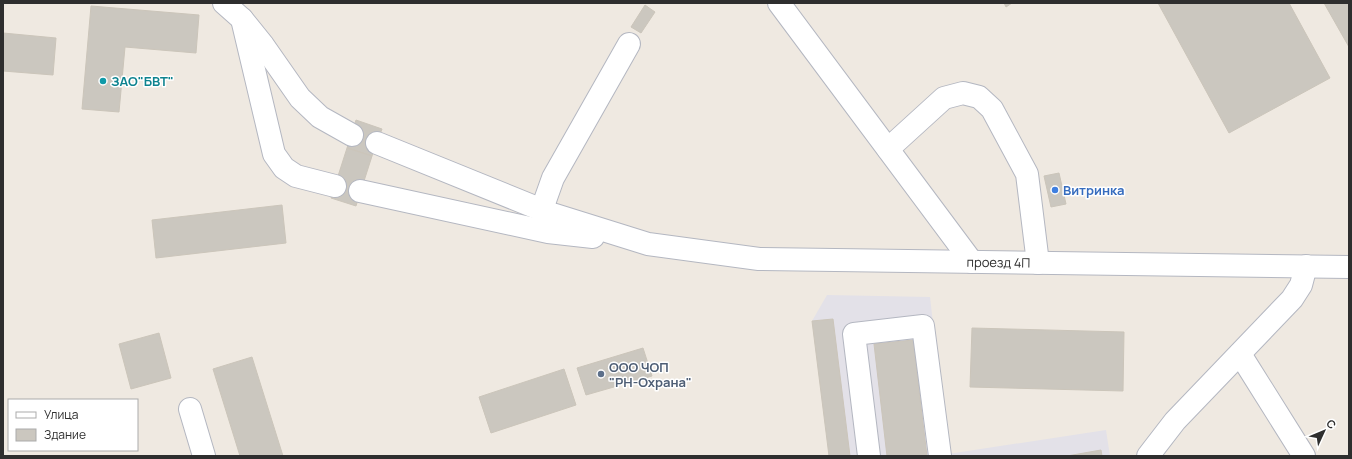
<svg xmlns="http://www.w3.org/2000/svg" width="1352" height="459" font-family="Manrope,sans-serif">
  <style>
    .industrial { fill: #e3e1e8 }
    .building { fill: #cbc7bf; stroke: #cbc5ba }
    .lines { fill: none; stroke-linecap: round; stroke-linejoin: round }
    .minor-casing { stroke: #b4b7c1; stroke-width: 24 }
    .minor { stroke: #fff; stroke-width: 22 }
    .culture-dot { fill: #0f9aa8; stroke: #fff; stroke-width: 1.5 }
    .shop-dot { fill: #3f7fe0; stroke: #fff; stroke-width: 1.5 }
    .service-dot { fill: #5c6f8a; stroke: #fff; stroke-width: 1.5 }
    .labels { text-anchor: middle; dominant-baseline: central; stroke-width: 3; stroke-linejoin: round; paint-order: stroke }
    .culture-label { font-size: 13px; font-weight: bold; fill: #0d838f; stroke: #fff; text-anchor: start }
    .shop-label { font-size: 13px; font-weight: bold; fill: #366cbe; stroke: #fff; text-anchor: start }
    .street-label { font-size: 13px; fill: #2e2e2e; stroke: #fff }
    .service-label { font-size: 13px; font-weight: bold; fill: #4e5e75; stroke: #fff; text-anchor: start }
  </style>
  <rect width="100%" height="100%" fill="#efe9e1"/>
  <path class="industrial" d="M827 295 930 297 948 454 1106 430 1110 456H829L812 321Z"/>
  <g class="building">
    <path d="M1004 3H1012L1006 7Z"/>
    <path d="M1158 3H1289L1330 78 1229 133Z"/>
    <path d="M1324 3H1349V47Z"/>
    <path d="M645 5 655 12 641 33 631 27Z"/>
    <path d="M91 6 199 15 196 53 125 47 119 112 82 109Z"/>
    <path d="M3 33 56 38 53 75 3 71Z"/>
    <path d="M356 120 382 129 372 156 347 148Z"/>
    <path d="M347 148 372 156 356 206 331 198Z"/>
    <path d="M1059 173 1066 204 1051 207 1044 176Z"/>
    <path d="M282 205 286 243 156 258 152 220Z"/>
    <path d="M833 319 850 456H829L812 321Z"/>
    <path d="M972 328 1124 332 1123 391 970 387Z"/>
    <path d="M159 333 171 378 131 389 119 344Z"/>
    <path d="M913 340 927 456H887L874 344Z"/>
    <path d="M643 348 652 376 586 395 577 368Z"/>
    <path d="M252 357 283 456H240L213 369Z"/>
    <path d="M564 369 576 405 491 433 479 397Z"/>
    <path d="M1101 450 1102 456H1067Z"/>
  </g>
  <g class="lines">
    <defs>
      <g id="minor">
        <path d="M224 3 242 19 263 45 300 98 320 117 352 135"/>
        <path d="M779 3 972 262"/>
        <path d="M242 19 274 154 284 168 296 176 335 186"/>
        <path id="s1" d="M377 143 552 214 648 244 759 259 1349 267"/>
        <path d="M888 149 944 98 963 93 979 97 992 109 1027 174 1038 263"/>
        <path d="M360 191 548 232 593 237"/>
        <path d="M542 209 553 178 629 44"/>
        <path d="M1240 354 1304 456"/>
        <path d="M190 409 204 456"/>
        <path d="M869 456 854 334 923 326 940 456"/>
        <path d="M1148 456 1175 421 1292 299 1301 285 1306 266"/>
      </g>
    </defs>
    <use href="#minor" class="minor-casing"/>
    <use href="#minor" class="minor"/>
  </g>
  <circle class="culture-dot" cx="103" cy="81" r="4"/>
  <circle class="shop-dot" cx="1055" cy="190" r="4"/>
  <circle class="service-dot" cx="601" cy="374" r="4"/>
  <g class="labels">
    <g class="culture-label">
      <text x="111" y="81">ЗАО"БВТ"</text>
    </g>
    <g class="shop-label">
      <text x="1063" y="190">Витринка</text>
    </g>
    <g class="street-label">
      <text stroke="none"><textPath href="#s1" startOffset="641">проезд 4П</textPath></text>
    </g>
    <g class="service-label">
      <text x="609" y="367">ООО ЧОП<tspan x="609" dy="15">"РН-Охрана"</tspan></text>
    </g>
  </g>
  <rect width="1352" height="459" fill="none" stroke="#2e2e2e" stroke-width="8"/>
  <rect x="8" y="399" width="130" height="52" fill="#ffffff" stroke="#ababab"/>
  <rect x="16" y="412" width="20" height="6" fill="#ffffff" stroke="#ababab"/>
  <text x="44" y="419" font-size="12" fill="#2e2e2e">Улица</text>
  <rect x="16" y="429" width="20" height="12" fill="#cbc7bf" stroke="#ababab"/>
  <text x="44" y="439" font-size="12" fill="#2e2e2e">Здание</text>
  <g transform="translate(1324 431) rotate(46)" stroke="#ffffff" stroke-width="3" paint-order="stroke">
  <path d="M0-3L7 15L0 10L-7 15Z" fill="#2e2e2e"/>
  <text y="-6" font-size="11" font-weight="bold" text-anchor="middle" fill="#2e2e2e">С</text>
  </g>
</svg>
